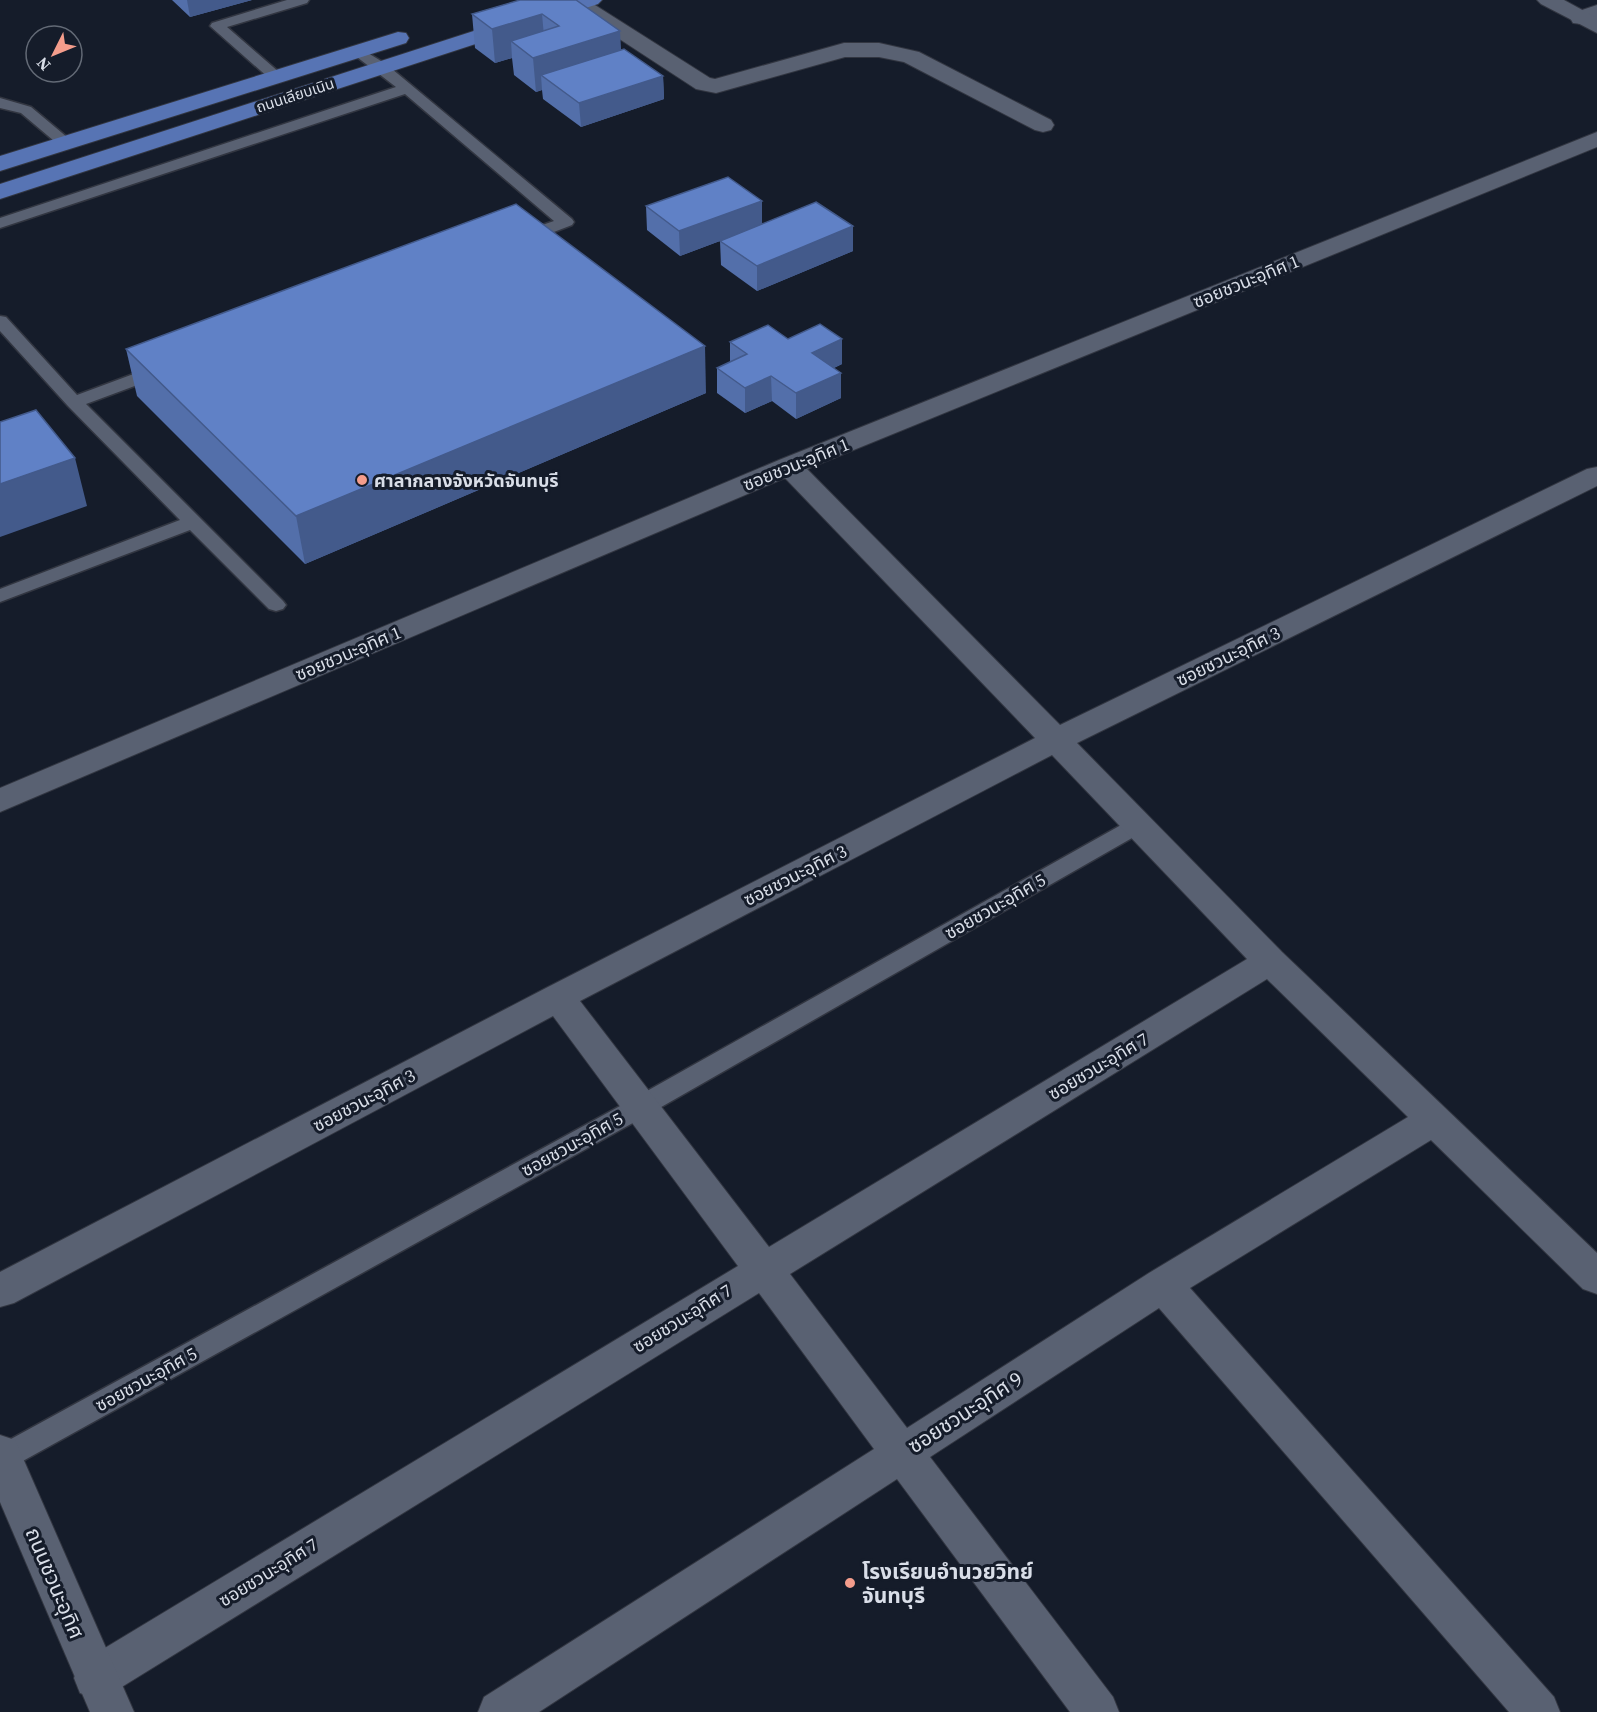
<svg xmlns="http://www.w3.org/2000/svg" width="1597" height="1712" font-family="'Source Serif 4','Noto Sans Thai',serif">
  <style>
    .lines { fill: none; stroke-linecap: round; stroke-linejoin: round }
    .service-casing { stroke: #323641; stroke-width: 3 }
    .minor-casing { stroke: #323641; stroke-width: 2 }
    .tertiary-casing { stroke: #323641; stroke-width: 2 }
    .primary-casing { stroke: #323641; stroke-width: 2 }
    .service { fill: #596172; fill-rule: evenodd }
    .minor { fill: #596172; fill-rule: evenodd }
    .tertiary { fill: #596172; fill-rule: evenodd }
    .primary { fill: #5774b4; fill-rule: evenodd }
    .wall { fill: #536faa }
    .shaded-wall { fill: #435a8b }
    .building { fill: #6081c6; stroke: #435a8b; stroke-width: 1.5 }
    .poi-dot { fill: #f49d8c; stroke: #151c2a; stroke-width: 2 }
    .labels { text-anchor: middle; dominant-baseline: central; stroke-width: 6; stroke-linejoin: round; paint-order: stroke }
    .far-street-label { font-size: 15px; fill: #d9dee8; stroke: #151c2a }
    .street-label { font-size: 18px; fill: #d9dee8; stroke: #151c2a }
    .poi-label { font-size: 18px; font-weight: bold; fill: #d9dee8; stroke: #151c2a; text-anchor: start }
    .near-street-label { font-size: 21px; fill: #d9dee8; stroke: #151c2a }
    .near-poi-label { font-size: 21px; font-weight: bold; fill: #d9dee8; stroke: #151c2a; text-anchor: start }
  </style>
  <rect width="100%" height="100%" fill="#151c2a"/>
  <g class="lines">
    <defs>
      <g id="service">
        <path d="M287 0H309L307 3 227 27 280 73 283 76 280 79H270L210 26 212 23Z"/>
        <path d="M358 47 386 64 572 219 574 222 572 225 528 242H516L514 238 516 234 554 221 405 94 0 228V218L396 87 353 54 351 51 353 48Z"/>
        <path d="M0 98 31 107 74 143 72 146H60L21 113 0 108Z"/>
        <path d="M0 316 6 317 77 395 155 366H167L170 370 167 374 86 404 283 601 286 605 283 609 276 611 269 609 190 530 0 602V589L180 520 68 406 0 331Z"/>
        <path d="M1138 817 1146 820 1149 825 1146 830 649 1114 12 1467 0 1470V1445L631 1100 1130 820Z"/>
      </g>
      <g id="minor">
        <path d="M571 0H587L710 78 715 79 844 43H879L919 52 1051 120 1054 125 1051 130 1043 132 1035 130 904 62 879 57H845L716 93 696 89 572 8 568 4Z"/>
        <path d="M1597 5V19L1581 24 1573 23 1570 18 1573 13Z"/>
        <path d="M1597 132V147L807 469 1060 725 1587 469 1597 467V486L1077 743 1282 952 1597 1253V1294L1583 1289 1431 1140 1190 1288 1554 1697 1560 1712H1509L1159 1308 930 1457 1113 1697 1119 1712H1070L897 1479 539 1712H478L484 1697 874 1449 759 1293 112 1693 96 1699 80 1693 74 1678 80 1663 738 1266 553 1016 14 1303 0 1307V1272L546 988 1035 738 785 478 0 812V788L779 460ZM1052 755 1247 959 769 1247 580 1001ZM1267 979 1408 1117 1149 1273 907 1428 790 1274Z"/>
      </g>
      <g id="tertiary">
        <path d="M1537 0H1564L1597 18V33L1541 4Z"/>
        <path d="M0 1435 15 1440 134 1712H90L0 1502Z"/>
      </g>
      <g id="primary">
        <path d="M570 0H602L598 4 0 199V184Z"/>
        <path d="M398 32 406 33 409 38 406 43 0 171V156Z"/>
      </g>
    </defs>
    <use href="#service" class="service-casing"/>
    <use href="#minor" class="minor-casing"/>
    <use href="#tertiary" class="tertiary-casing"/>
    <use href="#primary" class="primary-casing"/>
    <use href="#service" class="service"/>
    <use href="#minor" class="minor"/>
    <use href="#tertiary" class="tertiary"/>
    <use href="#primary" class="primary"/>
  </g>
  <g class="wall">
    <path d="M172 0H252L190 17Z"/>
    <path d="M520 0 621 50 663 76 664 99 581 127 543 99 542 90 536 92 514 75 512 58 495 63 475 48 472 14Z"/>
    <path d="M762 201V224L853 226V251L757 291 721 265 720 241 680 256 647 230 646 206Z"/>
    <path d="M788 339 842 364 834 368 841 398 796 419 772 401 745 413 717 393V368L730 362V342Z"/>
    <path d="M126 349 706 393 305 564 137 396Z"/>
  </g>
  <g class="shaded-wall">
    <path d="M187 0H252L190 17Z"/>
    <path d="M542 14 545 47 511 41 512 58 495 63 492 29Z"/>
    <path d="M620 31 622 65 541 75 542 90 536 92 533 58Z"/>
    <path d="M663 76 664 99 581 127 579 103Z"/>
    <path d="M762 201V225L680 256 679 231Z"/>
    <path d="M853 226V251L757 291V266Z"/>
    <path d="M842 339V364L812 378V353Z"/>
    <path d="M705 346 706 393 305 564 296 516Z"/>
    <path d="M841 373V398L796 419V393Z"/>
    <path d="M771 376 772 401 745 413V388Z"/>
    <path d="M75 458 87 506 0 537V484Z"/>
  </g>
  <g class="building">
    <path d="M520 0H576L620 31 533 58 511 41 559 26 542 14 492 29 472 14Z"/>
    <path d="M624 49 663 76 579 103 541 75Z"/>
    <path d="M728 177 762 201 679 231 646 206Z"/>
    <path d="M816 202 853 226 757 266 720 241Z"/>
    <path d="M516 204 705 346 296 516 126 349Z"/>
    <path d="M820 324 842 339 812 353 841 373 796 393 771 376 745 388 717 368 747 354 730 342 768 325 788 339Z"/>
    <path d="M36 410 75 458 0 484V422Z"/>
  </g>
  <g class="poi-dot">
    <circle cx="362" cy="480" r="6"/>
    <circle cx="850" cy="1583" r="6"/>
  </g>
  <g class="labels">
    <g class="far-street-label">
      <text transform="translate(295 95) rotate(-18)">ถนนเลียบเนิน</text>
    </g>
    <g class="street-label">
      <text transform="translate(1246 281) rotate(-22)">ซอยชวนะอุทิศ 1</text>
      <text transform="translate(796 464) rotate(-22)">ซอยชวนะอุทิศ 1</text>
      <text transform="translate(348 653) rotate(-23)">ซอยชวนะอุทิศ 1</text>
      <text transform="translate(1228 656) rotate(-26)">ซอยชวนะอุทิศ 3</text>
      <text transform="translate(795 875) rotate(-27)">ซอยชวนะอุทิศ 3</text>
      <text transform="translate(995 906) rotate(-30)">ซอยชวนะอุทิศ 5</text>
      <text transform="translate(1098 1066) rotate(-31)">ซอยชวนะอุทิศ 7</text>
      <text transform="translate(364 1100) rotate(-28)">ซอยชวนะอุทิศ 3</text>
      <text transform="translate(572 1144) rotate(-29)">ซอยชวนะอุทิศ 5</text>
      <text transform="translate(682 1318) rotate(-32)">ซอยชวนะอุทิศ 7</text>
      <text transform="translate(146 1379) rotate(-29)">ซอยชวนะอุทิศ 5</text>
      <text transform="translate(268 1572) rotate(-32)">ซอยชวนะอุทิศ 7</text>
    </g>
    <g class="poi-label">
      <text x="374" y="480">ศาลากลางจังหวัดจันทบุรี</text>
    </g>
    <g class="near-street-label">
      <text transform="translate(965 1412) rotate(-33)">ซอยชวนะอุทิศ 9</text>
      <text transform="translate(55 1583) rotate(67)">ถนนชวนะอุทิศ</text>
    </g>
    <g class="near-poi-label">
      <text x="862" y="1571">โรงเรียนอำนวยวิทย์<tspan x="862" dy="24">จันทบุรี</tspan></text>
    </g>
  </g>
  <g transform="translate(54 54) rotate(227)"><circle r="28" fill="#151c2a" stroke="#636a76" stroke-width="1.5"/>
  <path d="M0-4.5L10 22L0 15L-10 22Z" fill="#f49d8c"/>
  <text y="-9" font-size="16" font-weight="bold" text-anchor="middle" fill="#d9dee8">N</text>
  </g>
</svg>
